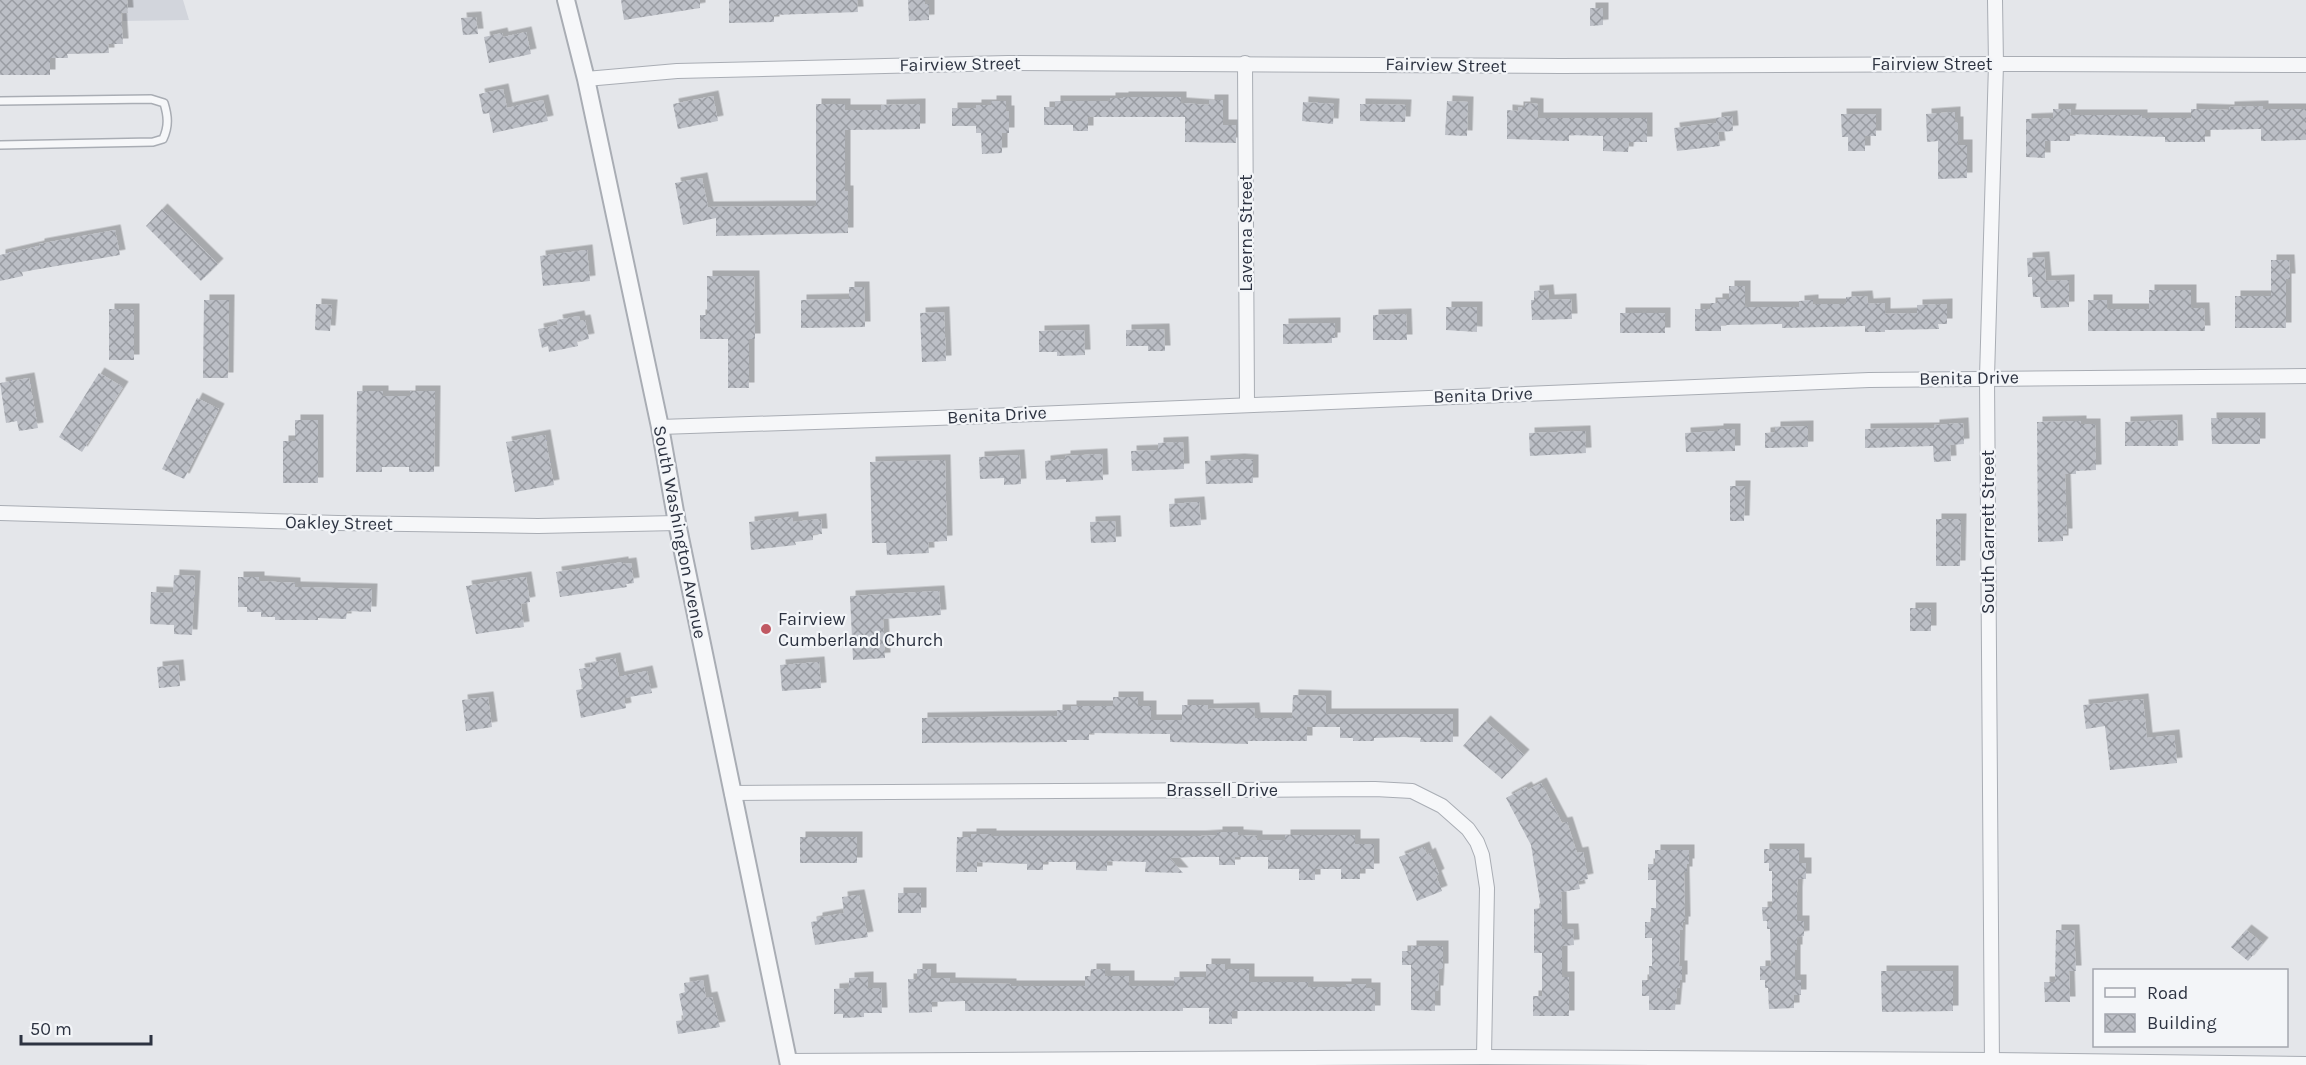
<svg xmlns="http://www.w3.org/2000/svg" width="2306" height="1065" font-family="Karla,sans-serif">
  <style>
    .built { fill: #d2d5dc }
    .building { fill: url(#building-cross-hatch); filter: url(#shadow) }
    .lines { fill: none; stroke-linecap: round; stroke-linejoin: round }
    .service-casing { stroke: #a9adb4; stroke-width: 10 }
    .minor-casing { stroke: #a9adb4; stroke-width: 16 }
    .tertiary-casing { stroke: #a9adb4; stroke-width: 20 }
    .service { stroke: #f6f7f9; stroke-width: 7 }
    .minor { stroke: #f6f7f9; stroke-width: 14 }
    .tertiary { stroke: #f6f7f9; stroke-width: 16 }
    .poi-dot { fill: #c05862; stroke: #f3f5f8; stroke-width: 2 }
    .labels { text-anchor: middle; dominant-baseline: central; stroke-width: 4.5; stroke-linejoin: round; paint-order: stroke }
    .street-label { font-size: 18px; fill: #2d3341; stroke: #f3f5f8 }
    .poi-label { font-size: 18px; fill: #2d3341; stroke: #f3f5f8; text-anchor: start }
  </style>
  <defs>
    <pattern id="building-cross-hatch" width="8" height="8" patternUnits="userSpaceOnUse" patternTransform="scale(1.5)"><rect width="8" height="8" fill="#bcbfc6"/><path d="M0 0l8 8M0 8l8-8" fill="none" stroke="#999ca2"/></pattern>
    <filter id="shadow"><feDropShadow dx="5.5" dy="-5.5" stdDeviation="0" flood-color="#0004"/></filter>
  </defs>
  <rect width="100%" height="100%" fill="#e4e6ea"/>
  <path class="built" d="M128 0H183L189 20 123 21V14L128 13Z"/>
  <g class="building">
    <path d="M0 0H127L128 13H121L123 44H108L109 53 67 54 68 58H50V75H0Z"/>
    <path d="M621 0H700V8L624 20Z"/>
    <path d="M729 0H857L858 12 774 15V22L729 23Z"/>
    <path d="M908 0H925V4H929V20L909 21Z"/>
    <path d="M1590 8H1603V25L1590 26Z"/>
    <path d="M476 17 478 34 463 35 461 18Z"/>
    <path d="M526 32 531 54 489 63 484 37 502 33 503 37Z"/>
    <path d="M503 89 507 108 543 100 548 121 493 133 489 113 483 114 479 94Z"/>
    <path d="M713 96 718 121 678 129 673 104Z"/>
    <path d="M1123 97H1181V103L1209 105V100H1223V125H1236V143L1185 142V117H1088V131H1073V125H1044V107H1055V101H1110V98H1123Z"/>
    <path d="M991 101H1006V111H1009V133H1002V153L982 154 981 133H976V126H952V108H976V105H991Z"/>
    <path d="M1447 101 1468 102 1467 136 1445 135Z"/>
    <path d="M1303 102 1334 104 1333 124 1302 121Z"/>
    <path d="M1525 103 1538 104V118H1647V142H1629L1628 152 1603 151V136L1569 135V141L1507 139V110L1518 111V107H1525Z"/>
    <path d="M816 104H845V110H881V105L920 104V129L845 130V191H848V233L716 236V218L683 225 675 183 702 178 708 207 816 206Z"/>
    <path d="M1360 104 1406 105 1405 122 1360 121Z"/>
    <path d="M2263 106V109H2306V140L2261 141V129L2205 130V142H2165V137L2070 134V141H2045V158L2026 157V119L2053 118V109H2071L2070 115H2142V118H2191V109L2229 110V107Z"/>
    <path d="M1955 112V122H1958V145H1967V178L1938 179V141L1927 142 1926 114Z"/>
    <path d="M1841 114H1876V136H1865V151H1848V137H1842Z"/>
    <path d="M1732 116 1733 131 1718 132 1720 146 1677 151 1674 128 1716 123V118Z"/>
    <path d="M162 209 218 264 201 281 146 226Z"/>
    <path d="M115 230 120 255 22 272 23 276 0 281V255L39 246V244Z"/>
    <path d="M587 250 590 281 543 286 540 256Z"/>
    <path d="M2044 257 2046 281 2069 280V307L2041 308 2040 297H2033L2032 277H2028L2027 258Z"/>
    <path d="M2271 260H2289L2290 279H2286V328H2235V296H2271Z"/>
    <path d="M707 276H754L755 339H749V388H728V339H700V315H707Z"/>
    <path d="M1729 286H1745V307H1799V301L1813 300V304H1846V297L1867 296 1868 304 1885 303V314L1917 313V305L1947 304V324H1938L1939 329 1885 330V332H1865V326L1782 328V324L1721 325V331H1695V309H1710V303H1717V299H1729Z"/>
    <path d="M849 287H864L865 327 801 328V300L849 299Z"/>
    <path d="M1548 290 1549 300 1571 299 1572 319 1532 320 1531 300H1534V291Z"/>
    <path d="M2149 290H2191V308H2204L2205 331H2088V300H2107V309H2149Z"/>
    <path d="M204 300H229L228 378H203Z"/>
    <path d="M316 304 332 305 330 331 315 330Z"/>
    <path d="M1446 307H1477V332L1446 330Z"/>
    <rect x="109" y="309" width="25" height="51"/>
    <path d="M944 312 946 361 922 362 920 313Z"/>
    <rect x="1620" y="313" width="45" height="20"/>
    <path d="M1406 314 1407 340H1373V315Z"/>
    <path d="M579 316 580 321 585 320 589 339 577 341 578 346 549 352 548 346 542 348 538 329 558 325 557 320Z"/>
    <path d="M1335 323V338H1332V343L1283 344V324Z"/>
    <path d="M1164 329 1165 351H1148V346H1126V330Z"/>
    <path d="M1084 330 1085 355 1057 356V352H1039V331Z"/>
    <path d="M99 373 123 387 82 452 59 437Z"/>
    <path d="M29 378 38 428 19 431 17 421 6 423 0 383Z"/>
    <path d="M357 391H383V396H410V391H435L434 472H409V467H382V472H356Z"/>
    <path d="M197 398 219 409 184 479 162 469Z"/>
    <path d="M2211 418H2260V444H2212Z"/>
    <path d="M295 420H318V483H283V441H295Z"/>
    <path d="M2177 420 2178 446H2125V422Z"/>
    <path d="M2081 421V424H2095L2096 470 2076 471V474H2065L2067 534H2063V541L2038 542 2037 422Z"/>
    <path d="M1963 423 1964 444 1950 445 1951 461 1934 462 1933 446 1865 448V429L1934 428V425Z"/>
    <path d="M1808 426V447L1765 448V433L1775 432V427Z"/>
    <path d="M1718 429H1735V451L1686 452 1685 433 1718 431Z"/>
    <path d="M1585 431 1586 453 1530 456 1529 433Z"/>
    <path d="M545 435 554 485 515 492 506 442Z"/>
    <path d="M1183 442 1184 469 1132 471 1131 451 1158 450V443Z"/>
    <path d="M1102 454 1103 480 1066 482V479L1046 480 1045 461 1065 459V456Z"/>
    <path d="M1019 455 1021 484 1004 485V478L980 479 979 457Z"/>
    <path d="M1239 459 1253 460V483L1206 484 1205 461Z"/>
    <path d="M945 460 947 541 928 542 929 553 887 555 886 543H872L870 462Z"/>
    <path d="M1730 486H1745L1744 521H1730Z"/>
    <path d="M1199 502 1201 525 1170 527 1169 504Z"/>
    <path d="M793 517V522L821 519 822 534H813V540L795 542 796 545 751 550 749 522Z"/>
    <path d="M1936 519H1961L1960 566H1936Z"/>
    <path d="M1115 521 1116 542 1091 543 1090 522Z"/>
    <path d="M623 562V564L631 563 634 583 626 584 627 587 560 597 556 572Z"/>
    <path d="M174 575 195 576 192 635 174 634V625L150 624 151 592 173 593Z"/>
    <path d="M238 577H259V581L295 583V587L372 589 371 612 347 611 346 619 318 618V620H275V617H261V612H247V607H238Z"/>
    <path d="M526 577 530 602 521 604 524 627 476 634 466 586Z"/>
    <path d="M939 591 941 615 883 619 885 658 853 660 850 596Z"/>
    <rect x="1910" y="608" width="21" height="23"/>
    <path d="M615 658 619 677 647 671 652 693 624 698 626 708 581 718 576 690 583 689 579 669 591 667 590 663Z"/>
    <path d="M819 662 821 688 782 691 780 665Z"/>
    <path d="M178 665 180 686 159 688 157 667Z"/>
    <path d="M1293 695 1326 696V714H1453V742H1420L1421 738 1404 737 1374 738V741H1353V738H1340V727H1307V741H1248V744L1170 742V734L1089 733V740H1067V742L922 743V718L1057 716V710H1071V706H1113V697H1138V706H1151V720H1182V705H1208V709L1254 708 1255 718H1292Z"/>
    <path d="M488 697 492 727 466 731 462 700Z"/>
    <path d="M2143 699 2147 738 2174 735 2177 763 2110 770 2105 726 2086 729 2083 705Z"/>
    <path d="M1485 721 1524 755 1502 779 1463 746Z"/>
    <path d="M1541 783 1562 823 1567 822 1577 853 1583 852 1588 879 1578 881 1580 889 1561 892 1562 929H1573L1574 945 1562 946V977H1569V1016H1533V996H1542V953H1534V909L1541 908 1531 845 1506 798 1526 787 1528 790Z"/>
    <path d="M1217 832H1238V835L1257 836V840H1285V835H1355V844H1374V869H1360V879H1341V869H1315V880H1299V869H1268V857H1235V865H1219V857H1193L1170 858 1183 873 1145 872 1146 862 1107 861V871L1076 870V862H1043V870H1027V864L977 862V872H956L957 837H971V834H991V836H1201L1217 835Z"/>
    <rect x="800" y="837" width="57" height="26"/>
    <path d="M1424 847 1427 855 1430 853 1439 874 1436 876 1442 891 1417 901 1399 857Z"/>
    <path d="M1764 849H1799V863H1806V879H1798L1797 892V921H1804V936L1797 937V950H1795V980H1801V995H1794V1008L1769 1009 1768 988H1765V980H1760V966H1771L1770 929H1767V921H1763L1762 907H1772V871H1769V863H1764Z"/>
    <path d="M1655 850H1689V864H1687V872H1684L1685 922H1683V930H1680L1679 966H1682V980H1680V988H1677L1675 1010H1649V996H1642V980H1649V966H1652V938H1645V922H1651V908H1656V880H1648V864H1655Z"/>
    <rect x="898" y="893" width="23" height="20"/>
    <path d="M859 895 868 937 815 945 811 922 817 921V918L844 913 842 897Z"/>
    <path d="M2056 930H2074L2076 971H2069L2070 1002H2045L2044 982H2055Z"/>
    <path d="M2246 930 2263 943 2248 961 2231 947Z"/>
    <path d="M1411 946H1443V969H1439L1438 991H1435V1011L1411 1010V965H1402V951H1411Z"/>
    <path d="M1206 964H1225V969H1249V982H1308V987H1346V984H1366V988H1375V1011H1232V1024H1209V1008H1183V1011H965V1001L932 1002V1012L909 1013 908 979H917V969H931V978H950V983L1011 984V986H1085V976H1091V969H1105V976H1129V986H1174V977H1206Z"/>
    <path d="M1881 971H1953V1011L1882 1012Z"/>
    <path d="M868 977V988H881L882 1013H864V1017L843 1018V1014H834V989L849 988V978Z"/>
    <path d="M703 980 706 998 712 997 720 1027 678 1034 676 1021 684 1020 679 994 685 992 684 983Z"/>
  </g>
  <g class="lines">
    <defs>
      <path id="service" d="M0 101 151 99 164 103C168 116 169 126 163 139L153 142 0 145"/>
      <g id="minor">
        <path d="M1245 63 1247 404"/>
        <path d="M586 79 677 71 1008 63 1561 66 1996 64 2306 65"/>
        <path d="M660 427 936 418 1869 380 2306 376"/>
        <path d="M0 513 338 523 538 526 677 523"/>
        <path d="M732 793 1375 789 1412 791 1442 806 1468 829 1477 842 1482 855 1487 888 1484 1057"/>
        <path d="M788 1061 1484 1057 1992 1060 2306 1064"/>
        <path d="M1992 1065 1987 377 1996 64 1995 0"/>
      </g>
      <path id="tertiary" d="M566 0 586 79 660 427 677 523 789 1065"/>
    </defs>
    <use href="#service" class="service-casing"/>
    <use href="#minor" class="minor-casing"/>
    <use href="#tertiary" class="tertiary-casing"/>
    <use href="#service" class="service"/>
    <use href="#minor" class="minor"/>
    <use href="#tertiary" class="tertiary"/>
  </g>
  <circle class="poi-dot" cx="766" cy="629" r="6"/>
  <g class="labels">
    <g class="street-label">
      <text transform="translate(960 64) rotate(-1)">Fairview Street</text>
      <text x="1932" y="64">Fairview Street</text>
      <text transform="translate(1446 65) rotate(1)">Fairview Street</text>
      <text transform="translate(1246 233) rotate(-90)">Laverna Street</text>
      <text transform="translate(1969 378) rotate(-1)">Benita Drive</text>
      <text transform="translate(1483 395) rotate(-2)">Benita Drive</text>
      <text transform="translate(997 415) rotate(-3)">Benita Drive</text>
      <text transform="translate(339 523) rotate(1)">Oakley Street</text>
      <text transform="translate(680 532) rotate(79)">South Washington Avenue</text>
      <text transform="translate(1988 532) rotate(-90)">South Garrett Street</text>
      <text x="1222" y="790">Brassell Drive</text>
    </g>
    <g class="poi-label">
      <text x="778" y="619">Fairview<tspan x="778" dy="21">Cumberland Church</tspan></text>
    </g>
  </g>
  <rect x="2093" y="969" width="195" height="78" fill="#f3f5f8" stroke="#a4a7af" stroke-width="1.5"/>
  <rect x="2105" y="988" width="30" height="9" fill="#f6f7f9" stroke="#a4a7af" stroke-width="1.5"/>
  <text x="2147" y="999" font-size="18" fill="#2d3341">Road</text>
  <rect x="2105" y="1014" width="30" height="18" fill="url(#building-cross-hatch)" stroke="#a4a7af" stroke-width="1.5"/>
  <text x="2147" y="1029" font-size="18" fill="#2d3341">Building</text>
  <path d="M21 1035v9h130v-9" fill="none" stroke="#2d3341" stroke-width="3"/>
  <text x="30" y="1035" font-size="18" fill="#2d3341" stroke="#f3f5f8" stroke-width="4.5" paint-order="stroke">50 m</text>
</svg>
